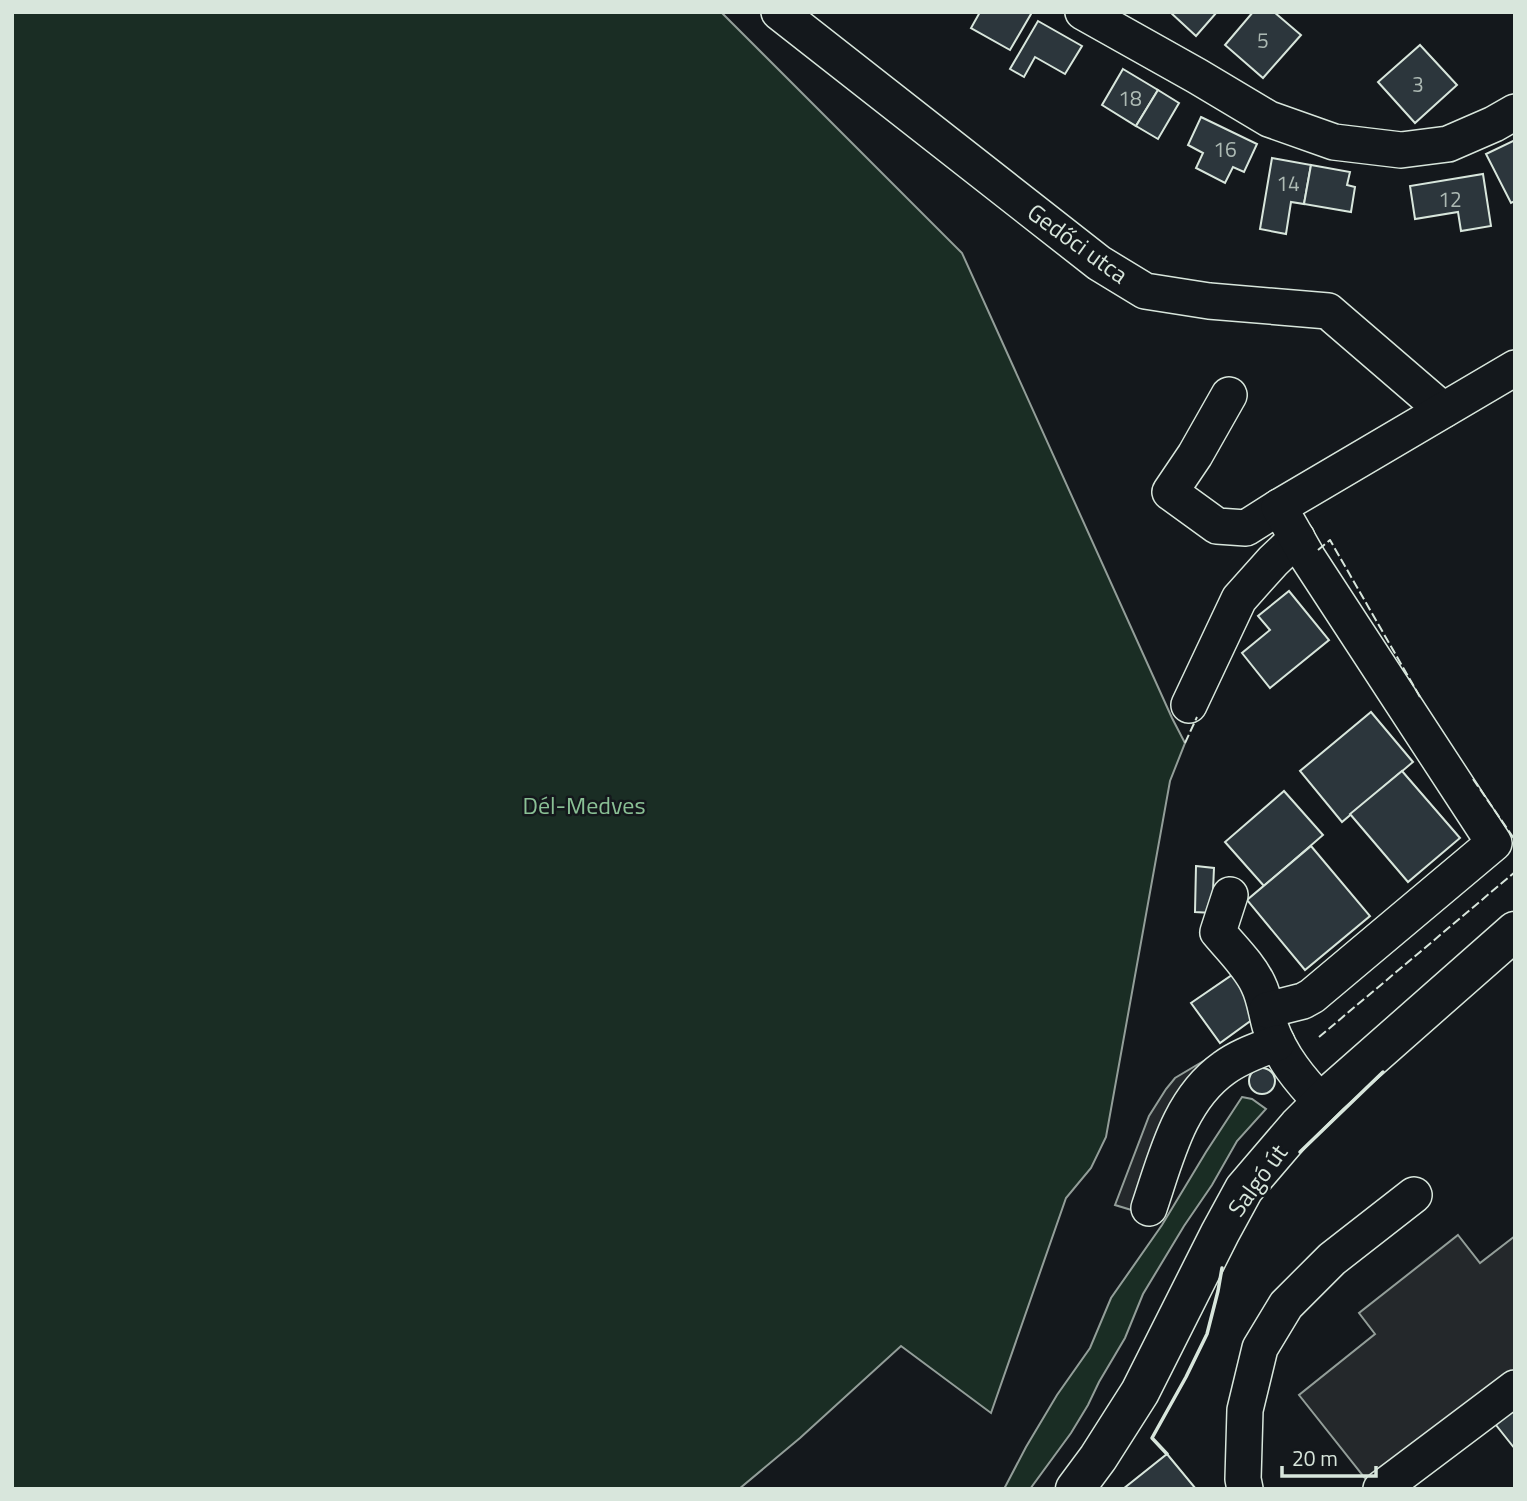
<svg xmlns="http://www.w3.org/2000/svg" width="1527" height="1501" font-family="'Titillium Web',sans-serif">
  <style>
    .green { fill: #1a2d24; stroke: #939e99; stroke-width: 2 }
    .parking { fill: #24282b; stroke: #939e99; stroke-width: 2 }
    .building { fill: #2c363c; stroke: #d8e6dc; stroke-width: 2 }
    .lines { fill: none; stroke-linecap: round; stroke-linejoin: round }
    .minor-casing { stroke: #d8e6dc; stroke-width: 38 }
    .major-casing { stroke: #d8e6dc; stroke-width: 41 }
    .minor { stroke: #14181c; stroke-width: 35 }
    .major { stroke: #14181c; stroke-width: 38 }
    .fence { stroke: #d8e6dc; stroke-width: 2; stroke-dasharray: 9 3.5; stroke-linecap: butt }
    .wall { stroke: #d8e6dc; stroke-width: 3.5 }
    .labels { text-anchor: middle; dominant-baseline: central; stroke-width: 5; stroke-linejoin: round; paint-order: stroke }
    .number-label { font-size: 21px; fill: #adbab4 }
    .street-label { font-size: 24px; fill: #d8e6dc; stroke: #14181c }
    .park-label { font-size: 24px; fill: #8ac095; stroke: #14181c }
  </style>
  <rect width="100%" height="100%" fill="#14181c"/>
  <g class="green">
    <path d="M12 12H721L962 253 1172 718 1185 743 1170 781 1106 1137 1091 1168 1066 1198 991 1413 901 1346 800 1438 739 1489H12Z"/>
    <path d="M1242 1097 1252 1099 1266 1109 1237 1141 1212 1185 1184 1226 1143 1294 1125 1338 1099 1382 1088 1405 1071 1433 1030 1489H1004L1026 1447 1057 1395 1090 1348 1111 1298 1162 1225 1206 1152Z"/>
  </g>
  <g class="parking">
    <path d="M1212 1056 1197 1118 1158 1218 1115 1205 1149 1116 1166 1089 1175 1078Z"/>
    <path d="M1458 1235 1480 1263 1515 1236V1373L1372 1487 1299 1395 1375 1334 1359 1313Z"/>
  </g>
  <g class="building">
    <path d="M980 12H1028L1031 14 1010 50 971 28Z"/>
    <path d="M1170 12H1217L1196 36Z"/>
    <path d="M1253 12H1274L1301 35 1263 78 1225 45Z"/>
    <path d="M1038 21 1082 46 1065 74 1035 57 1024 77 1010 69Z"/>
    <path d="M1420 45 1457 85 1415 123 1378 82Z"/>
    <path d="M1123 69 1158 90 1136 126 1102 105Z"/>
    <path d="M1158 90 1179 103 1158 139 1136 126Z"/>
    <path d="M1201 117 1257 144 1244 172 1233 167 1225 183 1196 168 1203 153 1188 145Z"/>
    <path d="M1515 140V201L1511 203 1486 154Z"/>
    <path d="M1272 158 1311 165 1304 204 1291 202 1286 234 1260 229Z"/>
    <path d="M1311 165 1350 172 1347 185 1355 187 1351 212 1304 204Z"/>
    <path d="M1483 174 1491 226 1461 231 1458 212 1415 219 1410 186Z"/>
    <path d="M1289 591 1329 640 1270 688 1242 653 1270 630 1258 616Z"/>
    <path d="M1371 712 1413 762 1342 822 1300 771Z"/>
    <path d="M1402 771 1460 838 1408 882 1350 814Z"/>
    <path d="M1284 791 1323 835 1264 886 1225 842Z"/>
    <path d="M1311 846 1370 916 1305 970 1247 900Z"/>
    <path d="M1196 866 1214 868 1212 913 1195 912Z"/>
    <path d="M1232 975 1260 1014 1220 1043 1191 1003Z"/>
    <circle cx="1262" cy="1081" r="13"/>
    <path d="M1515 1402V1449L1492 1420Z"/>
    <path d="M1167 1454 1196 1489H1123Z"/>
  </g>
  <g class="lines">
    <defs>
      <g id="minor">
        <path d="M779 12 1099 263 1145 291 1209 301 1328 311 1443 410"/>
        <path d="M1083 12 1197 76 1269 119 1334 142 1401 150 1448 144 1494 124 1515 112"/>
        <path d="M1229 395 1195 455 1170 492 1217 526 1246 528 1279 507"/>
        <path d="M1189 705 1239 599 1273 561 1297 538"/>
        <path d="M1230 895 1218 932C1232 949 1249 965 1258 984 1265 998 1266 1012 1270 1026 1281 1057 1300 1080 1322 1103"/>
        <path d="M1267 1010 1303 1001 1312 996 1494 843 1308 558 1279 507 1515 368"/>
        <path d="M1149 1208C1166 1158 1179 1100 1224 1068 1240 1056 1259 1050 1277 1043"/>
        <path d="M1245 1489 1243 1479 1245 1410 1260 1348 1286 1305 1332 1259 1414 1195"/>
        <path d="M1381 1489 1515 1388"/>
      </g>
      <path id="major" d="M1075 1489 1098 1458 1140 1392 1220 1233 1244 1189 1298 1126 1329 1095 1515 931"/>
    </defs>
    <use href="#minor" class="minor-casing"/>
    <use href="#major" class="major-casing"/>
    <use href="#minor" class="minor"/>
    <use href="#major" class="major"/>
    <g class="fence">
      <path d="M1318 550 1330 540 1420 697"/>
      <path d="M1185 743 1197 717"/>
      <path d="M1473 779 1515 840"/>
      <path d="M1319 1037 1515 872"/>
    </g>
    <g class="wall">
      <path d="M1300 1152 1383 1072"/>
      <path d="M1167 1454 1152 1438 1186 1377 1207 1334 1218 1291 1222 1268"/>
    </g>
  </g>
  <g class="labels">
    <g class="number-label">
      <text x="1263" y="40">5</text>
      <text x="1418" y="84">3</text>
      <text x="1130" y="98">18</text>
      <text x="1225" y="149">16</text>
      <text x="1288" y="183">14</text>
      <text x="1450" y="199">12</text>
    </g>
    <g class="street-label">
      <text transform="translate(1078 243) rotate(36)">Gedőci utca</text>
      <text transform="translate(1257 1180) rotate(-54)">Salgó út</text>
    </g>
    <g class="park-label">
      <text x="584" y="805">Dél-Medves</text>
    </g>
  </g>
  <rect width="1527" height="1501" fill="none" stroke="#d8e6dc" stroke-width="28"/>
  <path d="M1282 1466v10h94v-10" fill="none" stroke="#d8e6dc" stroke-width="3.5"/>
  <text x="1292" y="1466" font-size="21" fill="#d8e6dc" stroke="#14181c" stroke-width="5" paint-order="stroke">20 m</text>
</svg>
